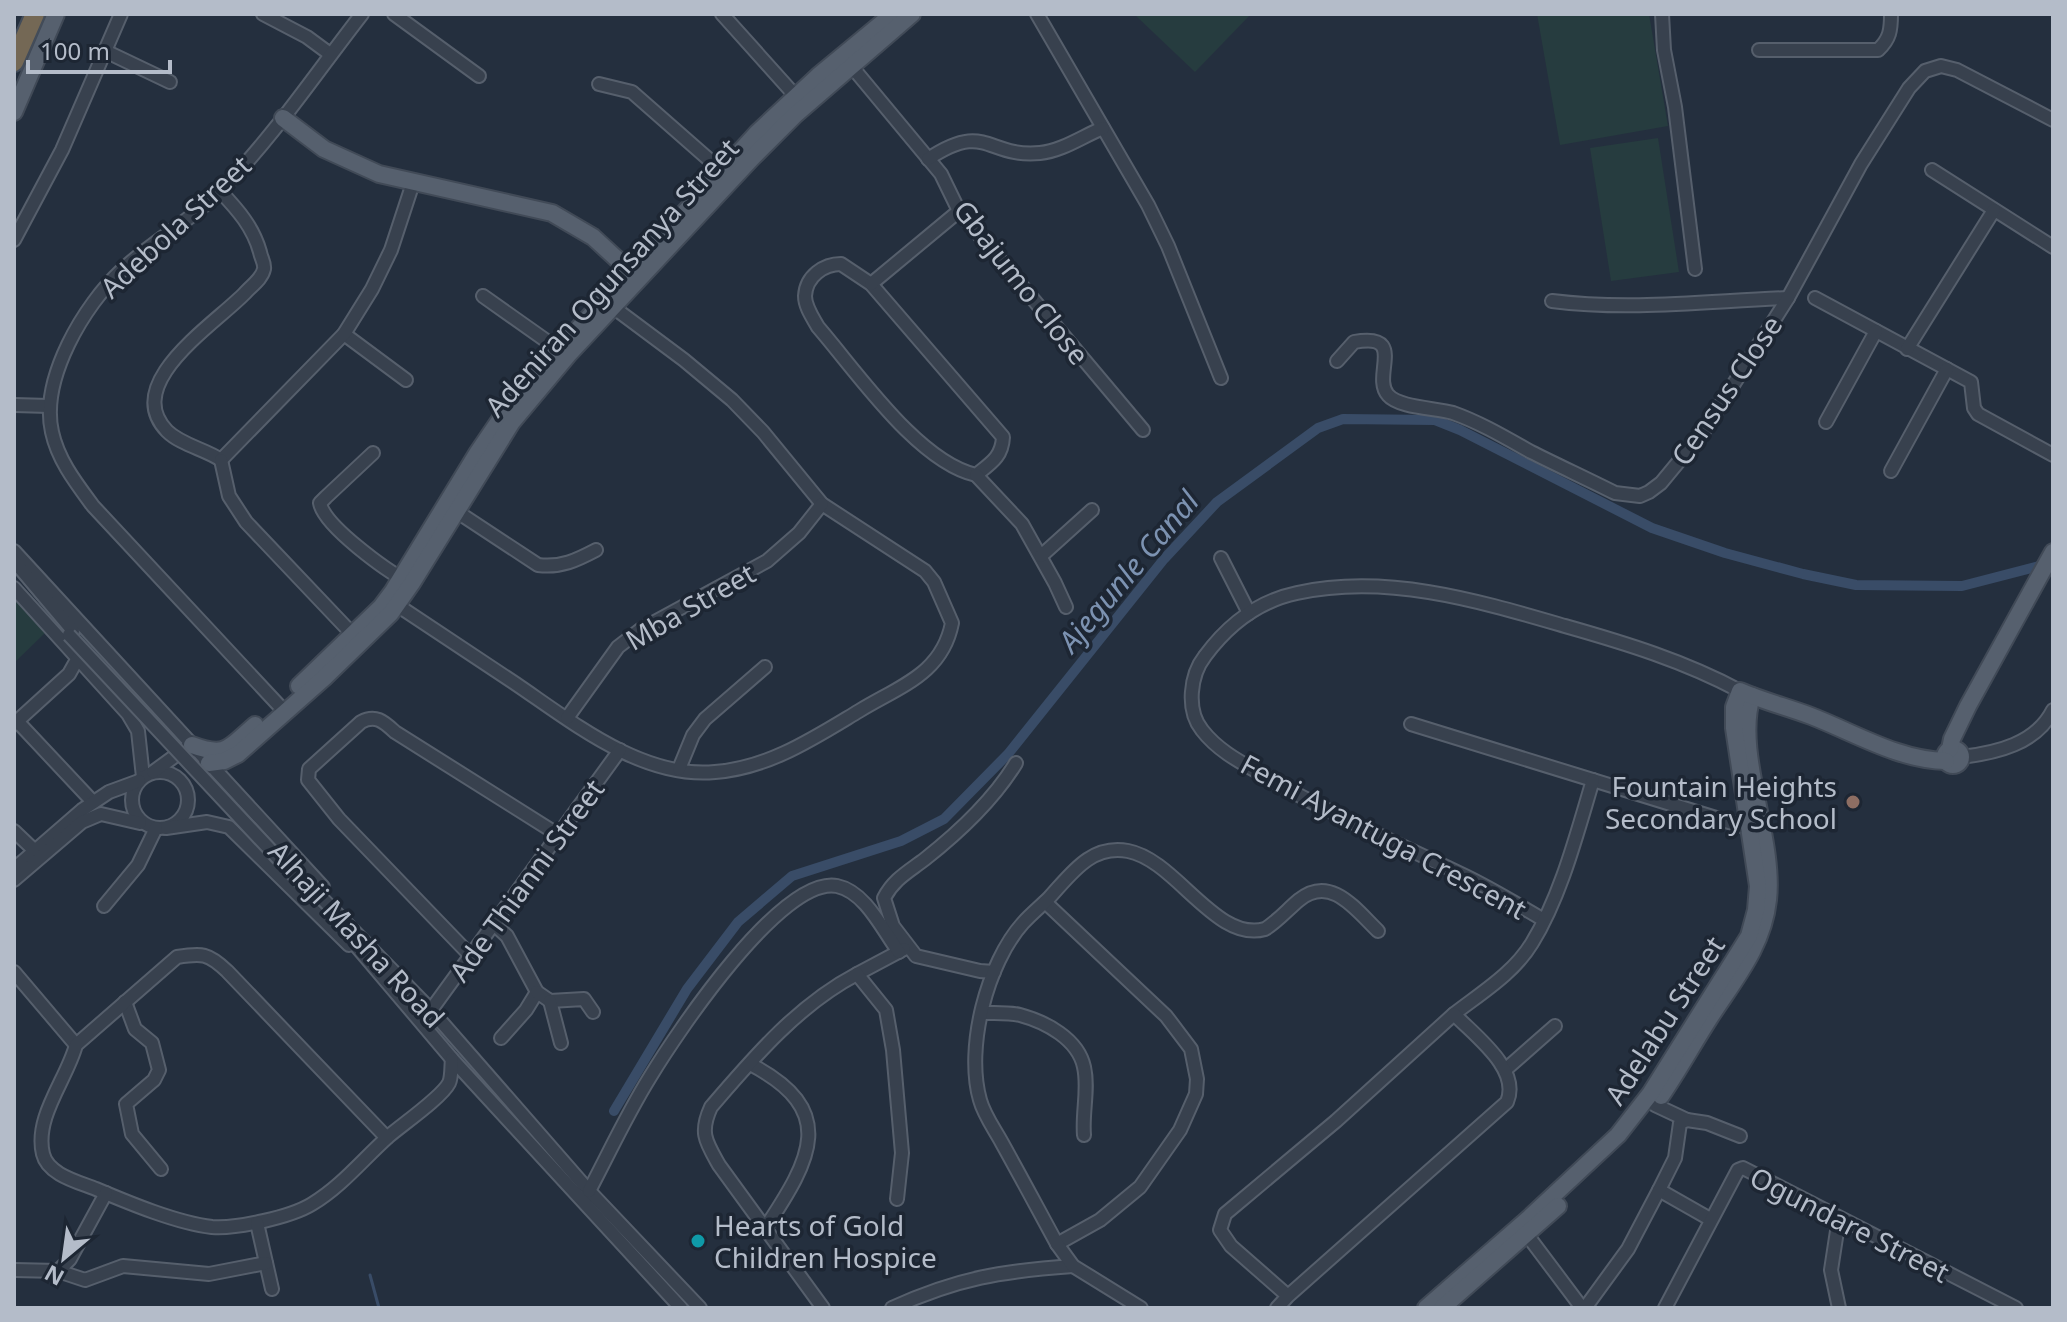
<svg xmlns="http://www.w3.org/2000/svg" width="2067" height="1322" font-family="'Noto Sans',sans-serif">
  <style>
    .green { fill: #263c3f }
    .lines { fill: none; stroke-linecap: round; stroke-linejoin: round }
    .stream { stroke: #394c67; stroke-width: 3 }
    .canal { stroke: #394c67; stroke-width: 10 }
    .minor-casing { stroke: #565f6c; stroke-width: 16 }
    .major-casing { stroke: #414a57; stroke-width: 20 }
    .highway-casing { stroke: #434c59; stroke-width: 22 }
    .minor { stroke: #38414e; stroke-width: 12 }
    .major { stroke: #56606e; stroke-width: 16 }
    .highway { stroke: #746855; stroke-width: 18 }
    .minor-bridge-casing { stroke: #565f6c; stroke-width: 16; stroke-linecap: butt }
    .minor-bridge { stroke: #38414e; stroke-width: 12 }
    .education-dot { fill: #8d6e63; stroke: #1d2633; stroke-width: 3 }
    .culture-dot { fill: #0f9aa8; stroke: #1d2633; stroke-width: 3 }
    .labels { text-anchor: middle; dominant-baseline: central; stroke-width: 7; stroke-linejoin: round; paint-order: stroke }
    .street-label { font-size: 28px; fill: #b4bcc9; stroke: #1d2633 }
    .poi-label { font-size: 28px; fill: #b4bcc9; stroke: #1d2633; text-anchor: end }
    .water-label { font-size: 30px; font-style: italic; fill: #7c92b1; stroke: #1d2633 }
  </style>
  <rect width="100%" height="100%" fill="#242f3e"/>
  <g class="green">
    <path d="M1134 14H1251L1195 72Z"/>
    <path d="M1537 14H1649L1668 126 1560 145Z"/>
    <path d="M1658 138 1679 272 1611 281 1590 148Z"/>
    <path d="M14 599 46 632 14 663Z"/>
  </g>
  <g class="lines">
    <path class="stream" d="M370 1275 379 1308"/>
    <path class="canal" d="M614 1111 687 989 738 922 792 876 901 841 944 819 1008 754 1164 559 1217 502 1318 428 1343 419 1435 420 1460 430 1652 528 1725 553 1803 574 1856 585 1962 586 2047 564"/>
    <defs>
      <g id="minor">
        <path d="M263 14 307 37 330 54"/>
        <path d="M394 14 479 76"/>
        <path d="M722 14 800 101"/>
        <path d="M1037 14 1148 205 1168 246 1221 378"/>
        <path d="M1662 14 1664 50 1675 107 1695 269"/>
        <path d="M1759 50H1878C1890 39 1891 30 1891 14"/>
        <path d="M105 51 170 82"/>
        <path d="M848 62 941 174 959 211 1143 430"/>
        <path d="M599 84 632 92 722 171"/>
        <path d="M928 159C987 120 986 158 1040 153 1062 151 1083 136 1103 128"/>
        <path d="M1932 170 2053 247"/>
        <path d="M220 191C238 210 253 227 260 252 261 258 265 263 264 269 262 279 251 286 245 293 214 325 121 383 167 431 181 445 205 449 221 460"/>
        <path d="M14 240 62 150 121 14"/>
        <path d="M841 264 871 284 1003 437C1002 457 991 463 976 475 918 462 857 372 818 327 813 318 805 307 805 296 806 276 824 264 841 264Z"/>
        <path d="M871 284 959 211"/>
        <path d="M483 296 565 354"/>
        <path d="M1815 298 1971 382 1974 408 1978 414 2053 455"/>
        <path d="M1552 301C1631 311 1709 301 1788 298"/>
        <path d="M344 334 406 380"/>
        <path d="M1907 349 1994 210"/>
        <path d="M1337 361 1354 342C1408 332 1371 376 1388 395 1399 408 1437 408 1453 413 1481 423 1506 438 1531 452 1559 466 1587 479 1615 493L1640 496 1649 492 1661 483 1704 431 1788 298 1861 164 1909 88 1925 71 1941 66 1957 70 2053 120"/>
        <path d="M14 405 49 406"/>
        <path d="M1826 422 1876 331"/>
        <path d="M373 453 326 497 320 503C324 526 387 571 408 582"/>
        <path d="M221 460 344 334 372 289 391 250 413 183"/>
        <path d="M221 460 229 496 246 522 357 639"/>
        <path d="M1891 471 1947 369"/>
        <path d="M976 475 1022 524 1055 583 1066 607"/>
        <path d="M456 511 538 565C561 568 577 560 596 550"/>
        <path d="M14 551 323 887"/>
        <path d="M1041 556 1092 510"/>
        <path d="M1221 558 1249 613"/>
        <path d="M14 561 73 631"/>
        <path d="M14 588 128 714 138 731 143 777"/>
        <path d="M397 605C436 631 475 657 513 682 571 721 641 779 715 772 769 768 814 738 859 711 900 686 942 674 952 623L934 582 925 571 822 504 763 432 732 400 684 360 613 307 608 300"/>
        <path d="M285 712 93 506C76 483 58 460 52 432 40 379 84 305 122 270 153 241 192 220 221 190 274 136 316 73 362 14"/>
        <path d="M567 718 618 647 640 630 767 561 799 533 822 504"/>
        <path d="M17 721 93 802"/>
        <path d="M14 724 69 674 78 658"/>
        <path d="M1411 724 1755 830"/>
        <path d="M1961 757C1996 753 2036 744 2053 710"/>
        <path d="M679 769 693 735 705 719 765 667"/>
        <circle cx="160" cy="800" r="28"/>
        <path d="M153 772 186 748"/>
        <path d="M166 828 207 822 229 827 349 945"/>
        <path d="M14 831 35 851"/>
        <path d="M14 869 82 810 109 792 139 781"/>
        <path d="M14 880 82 822 101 814 140 823"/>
        <path d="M308 884 431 1010 589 1191 700 1308"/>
        <path d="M1045 902 1166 1016 1191 1049 1197 1079 1196 1094 1180 1130 1140 1187 1100 1220 1057 1244"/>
        <path d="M104 906 138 865 156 828"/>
        <path d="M1544 920C1518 905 1492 889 1465 876 1397 843 1329 814 1265 776 1242 763 1218 751 1202 730 1186 710 1190 675 1205 656 1228 625 1259 601 1297 593 1387 573 1479 601 1565 626 1625 643 1684 661 1740 691"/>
        <path d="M495 925 507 936 537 992 526 1010 501 1038"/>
        <path d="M347 935 452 1059 681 1308"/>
        <path d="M471 956 339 819 308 780 309 769 361 722C376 714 384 722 395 732L557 834"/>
        <path d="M14 972 76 1045"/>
        <path d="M994 972 980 971 916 956 893 926 884 898C894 879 908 872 925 859 958 833 994 799 1016 763"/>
        <path d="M857 974 904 949"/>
        <path d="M537 992 550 1001 584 999 593 1012"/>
        <path d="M550 1001 561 1043"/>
        <path d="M125 1002 135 1029 152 1043 159 1070 154 1080 126 1104 132 1134 161 1169"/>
        <path d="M431 1010 620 750"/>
        <path d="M982 1013C994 1013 1008 1012 1020 1015 1046 1022 1078 1039 1084 1067 1089 1089 1082 1112 1084 1135"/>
        <path d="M1454 1014C1481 993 1514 973 1532 943 1561 896 1577 833 1593 780"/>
        <path d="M750 1064C839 1110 811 1159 766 1227"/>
        <path d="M1505 1070 1555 1026"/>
        <path d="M1687 1120 1707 1123 1740 1136"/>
        <path d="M387 1138 227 971C208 953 202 953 177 957L76 1045C67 1079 34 1117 43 1154 48 1175 79 1182 96 1189 129 1203 177 1223 212 1227 236 1229 291 1217 312 1204 342 1186 364 1158 389 1136 403 1124 442 1097 449 1083 452 1077 451 1066 452 1059"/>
        <path d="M1659 1190 1710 1219"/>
        <path d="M589 1191C609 1153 627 1114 650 1077 676 1034 782 875 837 886 866 892 883 931 899 952"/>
        <path d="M257 1223 272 1289"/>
        <path d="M1522 1228 1582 1308"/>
        <path d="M14 1270 58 1271 85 1280 123 1266 209 1274 266 1263"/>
        <path d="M58 1271 70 1259 106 1193"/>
        <path d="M823 1308 719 1165C706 1142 699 1133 711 1107 754 1057 798 1005 857 974L886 1010 893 1050 902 1153 897 1199"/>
        <path d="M892 1308C958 1278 1002 1271 1073 1266"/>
        <path d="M1141 1308 1073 1266 1057 1244C1039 1211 1021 1177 1002 1143 995 1130 984 1115 980 1100 965 1048 987 963 1023 923 1031 914 1041 906 1049 898 1071 874 1091 844 1128 851 1176 860 1216 943 1265 929 1278 921 1288 909 1299 900 1331 874 1356 910 1378 931"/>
        <path d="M1277 1308 1288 1296 1507 1102C1521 1069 1475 1036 1454 1014L1336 1121 1225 1214 1220 1230 1231 1246 1288 1296"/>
        <path d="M1585 1308 1628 1249 1659 1190 1675 1158 1680 1123 1687 1120 1655 1105 1650 1094"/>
        <path d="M1665 1308 1738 1170 1743 1168 2016 1308"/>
        <path d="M1839 1308 1831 1270 1839 1218"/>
      </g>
      <g id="major">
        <path d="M14 112 56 14"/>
        <path d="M283 118 324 149 379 174 552 213 593 237 631 272"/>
        <path d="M299 686 381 607 393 591 478 452 514 399 758 132 818 76 893 14"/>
        <path d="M192 745C227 758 228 748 255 725"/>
        <circle cx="1953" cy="757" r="8"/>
        <path d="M1950 749 1952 739 1968 706 2053 552"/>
        <path d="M209 763 224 761 238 754 324 678 391 613 412 583 512 422 568 355 752 158 795 115 912 14"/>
        <path d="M1661 1096C1678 1071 1693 1044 1709 1019 1734 980 1763 947 1768 900 1775 837 1734 753 1752 696"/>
        <path d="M1426 1308 1528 1219 1618 1135 1650 1094 1749 936 1756 910 1758 886 1734 728V707L1740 691C1763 701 1787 707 1811 716 1855 733 1898 760 1946 761"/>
        <path d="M1442 1308 1558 1206"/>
      </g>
      <path id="highway" d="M14 62 35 14"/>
    </defs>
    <use href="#minor" class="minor-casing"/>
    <use href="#major" class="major-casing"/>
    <use href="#highway" class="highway-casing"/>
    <use href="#minor" class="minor"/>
    <use href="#major" class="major"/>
    <use href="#highway" class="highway"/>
    <defs>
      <path id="minor-bridge" d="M69 635 305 887"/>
    </defs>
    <use href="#minor-bridge" class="minor-bridge-casing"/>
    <use href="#minor-bridge" class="minor-bridge"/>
  </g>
  <circle class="education-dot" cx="1853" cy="802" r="8"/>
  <circle class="culture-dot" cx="698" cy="1241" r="8"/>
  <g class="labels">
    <g class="street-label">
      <text transform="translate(175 226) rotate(-43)">Adebola Street</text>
      <text transform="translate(611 277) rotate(-48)">Adeniran Ogunsanya Street</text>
      <text transform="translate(1022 282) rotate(52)">Gbajumo Close</text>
      <text transform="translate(1726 390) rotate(-56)">Census Close</text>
      <text transform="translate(690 606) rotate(-30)">Mba Street</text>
      <text transform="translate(1384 836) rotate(28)">Femi Ayantuga Crescent</text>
      <text transform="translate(526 880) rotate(-54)">Ade Thianni Street</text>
      <text transform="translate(357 934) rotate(47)">Alhaji Masha Road</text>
      <text transform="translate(1664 1020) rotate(-57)">Adelabu Street</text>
      <text transform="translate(1850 1224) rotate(27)">Ogundare Street</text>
    </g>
    <g class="poi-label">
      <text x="1837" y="786">Fountain Heights<tspan x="1837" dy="32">Secondary School</tspan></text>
      <text x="714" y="1225" text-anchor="start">Hearts of Gold<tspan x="714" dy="32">Children Hospice</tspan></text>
    </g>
    <g class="water-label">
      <text transform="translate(1128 571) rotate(-50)">Ajegunle Canal</text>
    </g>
  </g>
  <rect width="2067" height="1322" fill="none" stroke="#b4bcc9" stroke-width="32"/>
  <g transform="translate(64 1258) rotate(209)" stroke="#1d2633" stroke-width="6" paint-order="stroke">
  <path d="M0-6L14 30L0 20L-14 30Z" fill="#b4bcc9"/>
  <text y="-12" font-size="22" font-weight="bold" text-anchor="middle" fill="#b4bcc9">N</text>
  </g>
  <path d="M28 60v12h142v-12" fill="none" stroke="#b4bcc9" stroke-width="4"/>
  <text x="40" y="60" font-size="24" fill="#b4bcc9" stroke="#1d2633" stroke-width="6" paint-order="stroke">100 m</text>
</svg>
